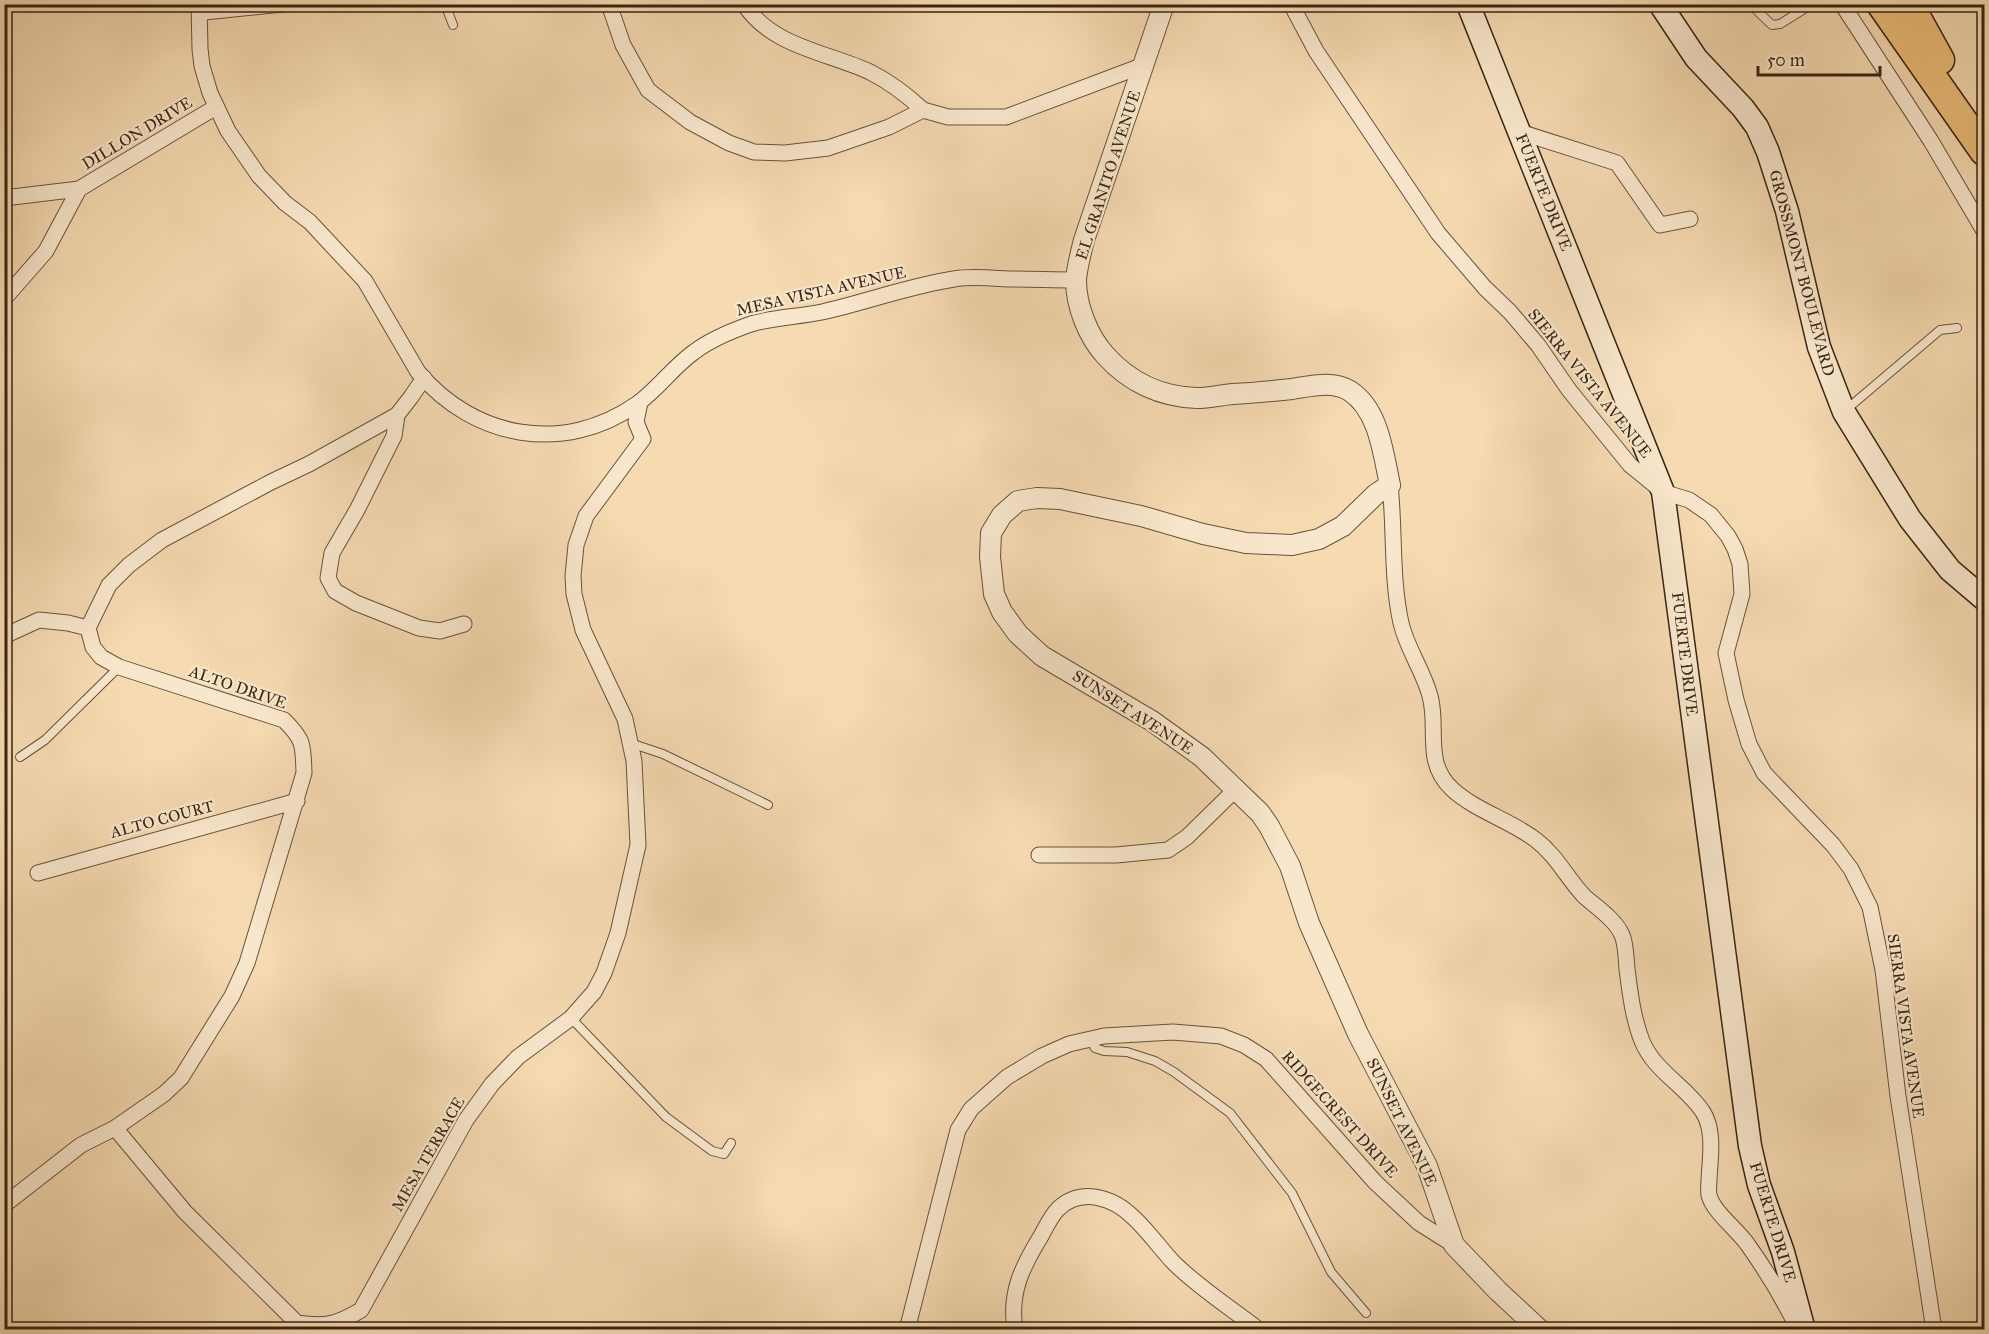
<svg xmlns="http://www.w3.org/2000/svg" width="1989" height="1334" font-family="'IM FELL Great Primer',serif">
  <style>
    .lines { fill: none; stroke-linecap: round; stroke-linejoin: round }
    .service-casing { stroke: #68523b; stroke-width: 10 }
    .minor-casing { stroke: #68523b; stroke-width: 17 }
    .tertiary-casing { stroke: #68523b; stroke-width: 22 }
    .secondary-casing { stroke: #382513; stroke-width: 25 }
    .motorway-casing { stroke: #382513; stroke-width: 31 }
    .service { stroke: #f9e7cd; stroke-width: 8 }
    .minor { stroke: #f9e7cd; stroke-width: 15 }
    .tertiary { stroke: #f9e7cd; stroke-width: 20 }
    .secondary { stroke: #f9e7cd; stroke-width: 22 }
    .motorway { stroke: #ebbd79; stroke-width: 28 }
    .labels { text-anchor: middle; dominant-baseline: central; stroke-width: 4.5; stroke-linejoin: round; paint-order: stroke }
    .street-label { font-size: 16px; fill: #382513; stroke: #f9e7cd }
  </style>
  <rect width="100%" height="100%" fill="#f6dab2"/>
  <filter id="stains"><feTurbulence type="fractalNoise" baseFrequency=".00333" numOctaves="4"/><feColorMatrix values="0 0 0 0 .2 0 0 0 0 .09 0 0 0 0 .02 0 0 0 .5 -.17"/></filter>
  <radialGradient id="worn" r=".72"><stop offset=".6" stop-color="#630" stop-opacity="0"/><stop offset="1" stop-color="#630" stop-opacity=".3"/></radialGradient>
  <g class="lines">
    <defs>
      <g id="service">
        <path d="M445 4 453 25"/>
        <path d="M1750 4 1772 25 1780 24 1812 4"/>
        <path d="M200 16 317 4"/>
        <path d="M1847 409 1940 330 1957 328"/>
        <path d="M630 743 663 754 768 805"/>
        <path d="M20 757 45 740 119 667"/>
        <path d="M571 1018 666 1117 712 1151 724 1154 731 1143"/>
        <path d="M1090 1039 1095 1048 1104 1051 1127 1052 1155 1061 1174 1072 1230 1113 1292 1193 1331 1272 1366 1313"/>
      </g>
      <g id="minor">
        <path d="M199 4 200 49 202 66 210 93 228 131 259 176 285 203 310 222 365 281 418 372C474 439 564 455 637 404 658 389 673 367 694 352 711 339 731 331 751 324 774 317 798 317 822 312 866 302 909 286 954 279 972 276 990 278 1008 279 1031 279 1054 280 1076 280"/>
        <path d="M609 4 623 45 648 90 690 122 729 143 754 152 785 153 828 148 889 127 923 110C908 96 888 81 870 72 827 52 772 47 744 4"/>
        <path d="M1291 4 1316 51 1438 233 1485 288 1510 312 1538 345 1569 390 1630 465 1663 492 1689 500 1711 515 1728 536 1735 549 1740 564 1742 594 1726 653 1736 700 1749 744 1764 773 1833 845 1851 869 1870 907 1883 970 1898 1096 1934 1330"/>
        <path d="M1842 4 1931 141 1984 231"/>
        <path d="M923 110 948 117H1006L1144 65"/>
        <path d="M1520 132 1617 163 1660 225 1690 219"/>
        <path d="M4 198 79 189 216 107"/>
        <path d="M4 299 46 251 79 189"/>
        <path d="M424 378 411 397 397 415 394 436 357 510 332 553 328 578 335 591 356 603 419 628 440 631 464 624"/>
        <path d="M1390 485C1395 530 1391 578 1401 623 1407 649 1423 670 1430 696 1439 728 1423 762 1452 789 1476 811 1510 820 1536 840 1556 855 1567 878 1584 896 1596 907 1615 919 1622 935 1626 944 1626 958 1627 969 1630 993 1633 1018 1642 1041 1654 1071 1686 1086 1703 1112 1715 1131 1710 1158 1709 1180 1709 1184 1708 1190 1709 1195 1713 1212 1738 1230 1748 1245 1765 1269 1781 1295 1794 1321"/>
        <path d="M4 636 39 620 68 623 88 628"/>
        <path d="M1039 855H1116L1168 850 1187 837 1236 789"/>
        <path d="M38 873 297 801"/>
        <path d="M115 1128 185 1212 297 1323C325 1327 336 1325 361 1310L466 1120 492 1084 518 1057 571 1018 594 992 604 973 618 933 638 845 634 761 625 719 583 630 574 594 573 576 576 545 586 516 643 439 636 422 640 402"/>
        <path d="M4 1205 81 1145 115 1128 164 1094 181 1078 232 996 247 963 304 773C303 744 304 740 284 720L119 667 101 657 93 647 88 628 109 585 129 565 162 540 271 482 309 464 397 415"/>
        <path d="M907 1330 958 1130 971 1109 1007 1077 1042 1056 1069 1044 1104 1036 1173 1032 1221 1036 1244 1045 1266 1059 1375 1182 1419 1223 1454 1245"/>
        <path d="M1015 1330C1009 1293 1022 1267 1041 1236 1046 1227 1051 1216 1058 1209 1081 1187 1113 1197 1134 1218 1148 1231 1160 1248 1173 1262 1199 1288 1231 1308 1259 1330"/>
      </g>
      <path id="tertiary" d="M1164 4 1084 240C1081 252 1077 267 1076 280 1076 306 1088 336 1105 355 1129 382 1161 397 1197 398 1209 398 1221 395 1233 394 1253 393 1273 391 1292 389 1311 386 1333 380 1350 391 1379 410 1383 453 1390 485L1376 494 1343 526 1319 539 1292 545 1246 543 1203 534 1141 516 1060 499 1037 498 1018 501 1002 515 991 533 990 557 994 594 1002 612 1018 634 1042 656 1152 721 1202 757 1260 813 1269 826 1290 866 1309 923 1358 1034 1427 1166 1454 1245 1498 1291 1540 1330"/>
      <g id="secondary">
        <path d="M1468 4 1663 492 1750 1146 1759 1185 1783 1252 1804 1330"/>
        <path d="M1660 4 1696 58 1743 108 1757 127 1768 152 1787 211 1819 347 1844 412 1910 519 1950 570 1984 599"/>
      </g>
      <g id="motorway">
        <path d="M1881 4 1984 151"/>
        <path d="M1909 4 1940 60"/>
      </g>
    </defs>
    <use href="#service" class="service-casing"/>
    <use href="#minor" class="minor-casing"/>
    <use href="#tertiary" class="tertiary-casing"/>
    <use href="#secondary" class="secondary-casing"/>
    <use href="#motorway" class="motorway-casing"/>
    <use href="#service" class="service"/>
    <use href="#minor" class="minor"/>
    <use href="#tertiary" class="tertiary"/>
    <use href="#secondary" class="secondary"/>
    <use href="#motorway" class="motorway"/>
  </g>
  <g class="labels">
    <g class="street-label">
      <text transform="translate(137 133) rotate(-31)">DILLON DRIVE</text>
      <text transform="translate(1108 175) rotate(-72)">EL GRANITO AVENUE</text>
      <text transform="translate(1544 192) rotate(68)">FUERTE DRIVE</text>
      <text transform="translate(1802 273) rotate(75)">GROSSMONT BOULEVARD</text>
      <text transform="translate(821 291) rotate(-13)">MESA VISTA AVENUE</text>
      <text transform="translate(1590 383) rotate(51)">SIERRA VISTA AVENUE</text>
      <text transform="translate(1685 654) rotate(83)">FUERTE DRIVE</text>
      <text transform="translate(238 687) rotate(19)">ALTO DRIVE</text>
      <text transform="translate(1133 712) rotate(33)">SUNSET AVENUE</text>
      <text transform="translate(162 819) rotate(-15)">ALTO COURT</text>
      <text transform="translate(1906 1026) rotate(82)">SIERRA VISTA AVENUE</text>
      <text transform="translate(1340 1114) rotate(48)">RIDGECREST DRIVE</text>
      <text transform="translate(1402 1122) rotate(64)">SUNSET AVENUE</text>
      <text transform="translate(428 1154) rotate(-60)">MESA TERRACE</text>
      <text transform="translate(1773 1222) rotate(73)">FUERTE DRIVE</text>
    </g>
  </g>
  <rect width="1989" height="1334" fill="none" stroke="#f6dab2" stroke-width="24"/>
  <rect x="6" y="6" width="1977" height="1322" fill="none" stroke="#382513" stroke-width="3"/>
  <rect x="12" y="12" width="1965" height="1310" fill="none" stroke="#382513" stroke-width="1.5"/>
  <path d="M1758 66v9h122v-9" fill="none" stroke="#382513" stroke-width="3"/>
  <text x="1767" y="66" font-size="18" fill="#382513" stroke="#f9e7cd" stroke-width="4.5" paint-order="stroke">50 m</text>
  <rect width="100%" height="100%" filter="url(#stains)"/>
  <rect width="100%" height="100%" fill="url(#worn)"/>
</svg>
